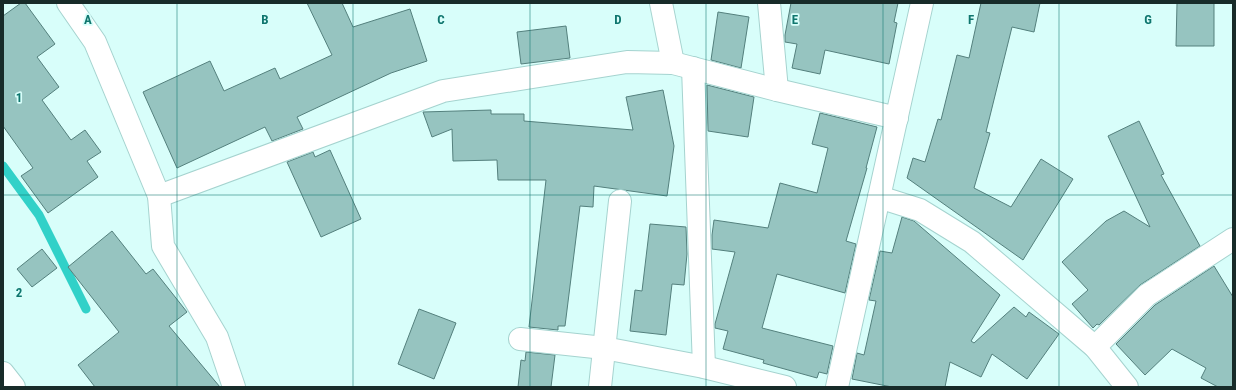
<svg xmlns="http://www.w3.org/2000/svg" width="1236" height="390" font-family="'Roboto Condensed',sans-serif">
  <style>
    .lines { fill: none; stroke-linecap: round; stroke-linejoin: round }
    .stream { stroke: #31d1c8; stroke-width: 9 }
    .building { fill: #96c4c0; stroke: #54807d }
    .minor-casing { stroke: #a5d3cf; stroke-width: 24 }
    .tertiary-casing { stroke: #a5d3cf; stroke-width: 24 }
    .minor { stroke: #fff; stroke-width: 22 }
    .tertiary { stroke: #fff; stroke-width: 22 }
    .grid { fill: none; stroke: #0f766e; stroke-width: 1; stroke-opacity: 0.55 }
    .grid-label { font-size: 13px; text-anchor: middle; font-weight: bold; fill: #0f766e; stroke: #d8fefa; stroke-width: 3.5; stroke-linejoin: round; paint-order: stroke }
  </style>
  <rect width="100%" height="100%" fill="#d8fefa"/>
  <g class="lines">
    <path class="stream" d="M3 166 39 215 86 309"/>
  </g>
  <g class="building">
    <path d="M21 3H25L55 44 37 57 59 87 42 100 71 140 85 130 101 152 87 161 98 177 48 213 21 176 33 168 3 126V16Z"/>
    <path d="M307 3H342L353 27 410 9 427 61 391 73 297 117 303 129 272 141 265 127 177 168 143 92 210 61 224 91 275 68 280 79 332 55Z"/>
    <path d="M791 3H898L894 22 897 23 889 64 825 50 820 74 792 68 797 44 785 42V35Z"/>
    <path d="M981 3H1040L1034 32 1012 27 986 132 990 133 974 188 1011 207 1041 159 1073 179 1023 260 907 178 913 158 925 162 938 119 941 120 957 55 969 58Z"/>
    <path d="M1177 3H1214V46H1176Z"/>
    <path d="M718 12 749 17 741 68 711 60Z"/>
    <path d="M566 26 570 58 521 64 517 32Z"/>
    <path d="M707 85 754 97 748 137 708 131Z"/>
    <path d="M663 90 674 146 667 196 594 186 593 207 580 206 565 326H558V330L529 327 546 180H498L497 160 453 161 452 129 432 137 423 112 491 110V114H524V121L633 130 626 97Z"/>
    <path d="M820 113 877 127 866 168H867L846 241 856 244 845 293 777 274 762 328 833 346 827 374 819 372 817 378 763 363 764 360 723 349 728 331 715 328V324L735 252 712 249V235L714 220 768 228 780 183 817 193 828 148 812 144Z"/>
    <path d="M1139 121 1164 174 1161 175 1200 246 1140 285 1099 325 1097 324 1093 328 1072 304 1088 290 1062 262 1106 221 1124 211 1150 227 1108 136Z"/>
    <path d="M330 150 361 219 321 237 287 162 313 152 315 157Z"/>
    <path d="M902 217 914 221 1000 295 971 341 974 343 1014 307 1026 317 1029 312 1059 334 1027 379 992 354 981 377 950 362 945 387H892L852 379 857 353 864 355 876 301 869 300 880 251 892 253Z"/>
    <path d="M650 224 686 227 687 254 684 285 672 284 666 335 630 331 635 290 642 291Z"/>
    <path d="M112 231 146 274 153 269 187 312 169 326 220 387H95L78 365 119 332 68 267Z"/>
    <path d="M42 249 57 268 32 287 17 269Z"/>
    <path d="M1214 266 1233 297V387H1218L1201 378 1206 368 1172 349 1145 375 1116 344 1155 305Z"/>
    <path d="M419 309 456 323 434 379 398 364Z"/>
    <path d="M526 352 555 355 551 387H518L521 360 525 361Z"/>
  </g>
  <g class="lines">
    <defs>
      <g id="minor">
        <path d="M68 3 95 42 159 196 163 246 217 337 234 387"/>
        <path d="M661 3 673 63"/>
        <path d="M769 3 777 90"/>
        <path d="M693 68 704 367"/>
        <path d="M159 196 443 91 627 62 673 63 777 90 897 118"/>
        <path d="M879 197 920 210 972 242 1095 347 1127 387"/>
        <path d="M520 339 604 348 704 367 785 387"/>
        <path d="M1095 347 1147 295 1233 239"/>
        <path d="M3 373 14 387"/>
        <path d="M600 387 620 201"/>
      </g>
      <path id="tertiary" d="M837 387 922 3"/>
    </defs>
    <use href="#minor" class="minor-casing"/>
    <use href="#tertiary" class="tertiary-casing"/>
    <use href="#minor" class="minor"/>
    <use href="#tertiary" class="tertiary"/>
  </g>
  <path class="grid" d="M177 3V387M353 3V387M530 3V387M706 3V387M883 3V387M1059 3V387M3 195H1233"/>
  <g class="grid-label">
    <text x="88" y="24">A</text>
    <text x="265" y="24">B</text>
    <text x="441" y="24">C</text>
    <text x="618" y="24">D</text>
    <text x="795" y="24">E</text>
    <text x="971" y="24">F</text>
    <text x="1148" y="24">G</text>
    <text x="19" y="102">1</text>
    <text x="19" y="297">2</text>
  </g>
  <rect width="1236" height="390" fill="none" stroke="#182b29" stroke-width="8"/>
</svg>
